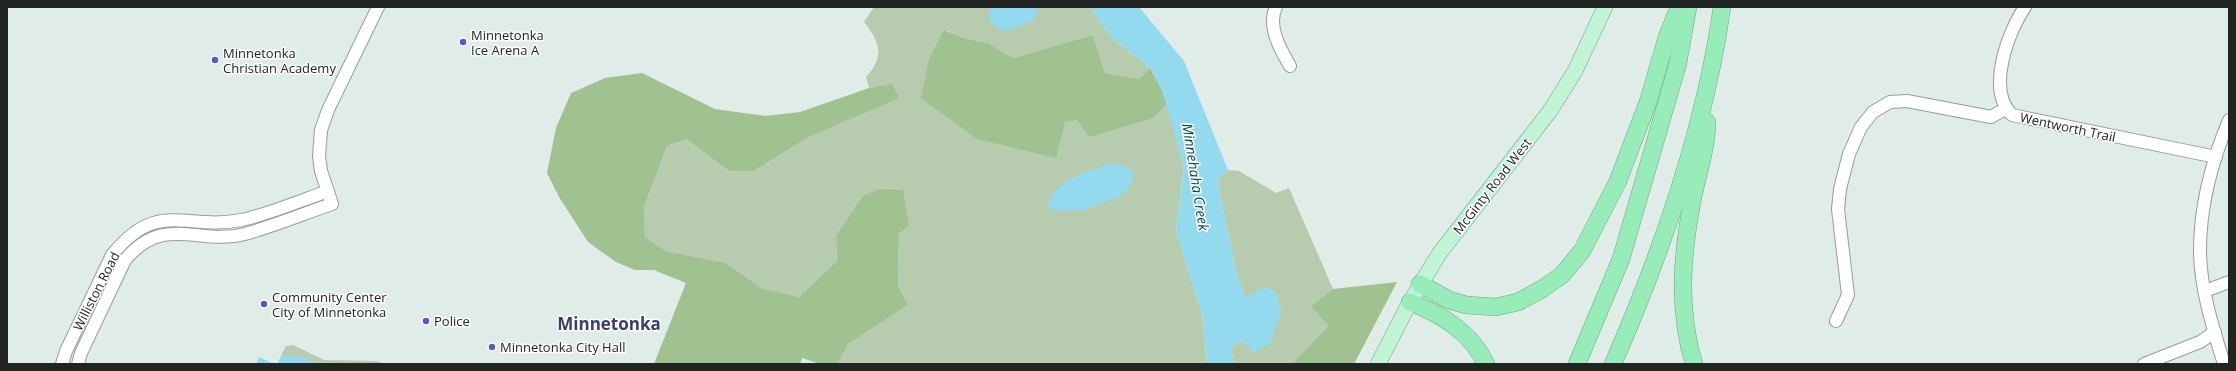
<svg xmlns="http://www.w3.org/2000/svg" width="2236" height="371" font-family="'Open Sans',sans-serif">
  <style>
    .green { fill: #b7cbae }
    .forest { fill: #a0c190 }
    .water { fill: #94daef }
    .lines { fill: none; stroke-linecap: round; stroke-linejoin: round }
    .minor-casing { stroke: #939e9b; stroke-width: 14 }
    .major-casing { stroke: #6da684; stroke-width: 16 }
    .highway-casing { stroke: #6da684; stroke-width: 18 }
    .minor { stroke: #fff; stroke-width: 12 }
    .major { stroke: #c1f4d5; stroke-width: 15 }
    .highway { stroke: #97ecb9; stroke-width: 17 }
    .poi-dot { fill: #5d55ce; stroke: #fff; stroke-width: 1.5 }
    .labels { text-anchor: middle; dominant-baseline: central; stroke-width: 3; stroke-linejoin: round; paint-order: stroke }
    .poi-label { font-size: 13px; fill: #202523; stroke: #fff; text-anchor: start }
    .street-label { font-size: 13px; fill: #202523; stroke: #fff }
    .water-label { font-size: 14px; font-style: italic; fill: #054554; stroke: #fff }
    .district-label { font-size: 17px; font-weight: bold; fill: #3b3b77; stroke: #fff }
  </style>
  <rect width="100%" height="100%" fill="#e0ece8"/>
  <g class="green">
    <path d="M874 7H1090L1113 39 1150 68 1139 79 1105 73 1093 35 1013 58 988 43 967 39 945 30 1055 158 1064 122 1077 119 1153 118 1167 105 1184 166 1176 231 1202 314 1207 364H838L848 344 908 305 898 285 899 233 836 236 837 261 799 297 761 288 726 263 666 251 645 237 644 207 667 146 686 139 729 171H754L807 138 898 98 892 85 869 88 866 77C885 57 880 42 864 22Z"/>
    <path d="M1228 170 1239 171 1276 193 1289 188 1333 289 1311 306 1328 326 1292 364H1234L1231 348 1242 341 1245 297 1237 275 1217 180Z"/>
    <path d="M293 345 324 360 376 361 387 364H319L298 356H281L286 346Z"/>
  </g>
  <g class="forest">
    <path d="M944 30 967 39 988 43 1013 58 1093 35 1105 73 1139 79 1150 68 1162 90 1167 105 1153 118 1089 137 1077 120 1065 122 1056 158 977 139 921 98 929 59Z"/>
    <path d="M642 73 715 109 765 116 800 112 869 88 892 84 899 98 807 138 754 171H729L686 139 667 146 644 207 645 237 666 251 726 263 761 288 799 297 837 261 836 236 863 196 879 189 903 190 909 226 899 233 898 285 908 305 848 344 838 364H820L802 358 800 364H654L686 283 654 270H635L616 262 588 242 559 197 547 173 556 128 571 93 605 78Z"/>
    <path d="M1397 282 1354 364H1292L1328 326 1311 306 1333 289Z"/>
  </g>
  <g class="water">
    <path d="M994 7H1039L1035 19 1016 28 1001 30 991 23 989 13Z"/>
    <path d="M1090 7H1139L1184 61 1228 170 1217 180 1237 275 1245 297 1265 287 1276 292 1281 310 1270 344 1254 353 1242 341 1231 348 1234 364H1207L1202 314 1176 231 1184 166 1162 90 1150 68 1113 39Z"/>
    <path d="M1108 164 1124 165 1134 171 1131 185 1121 196 1083 210 1060 211 1047 206C1057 178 1083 174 1108 164Z"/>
    <path d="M281 356H298L319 364H277Z"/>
    <path d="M259 357 275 364H256Z"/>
  </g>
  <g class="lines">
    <defs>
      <g id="minor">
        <path d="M1276 7C1267 26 1280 49 1290 66"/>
        <path d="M2025 7C2008 32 1986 90 2012 115L2216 157"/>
        <path d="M2205 291 2229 282"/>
        <path d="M1836 321 1848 295 1838 209 1840 189 1849 154 1861 127 1873 112 1890 102 1907 101 1991 117 2005 109"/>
        <path d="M62 364 66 351 112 255C158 198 185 231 241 220 267 215 302 200 328 191"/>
        <path d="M78 364 81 353 125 260C164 213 199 246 245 234 274 226 303 214 332 204L321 171 319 156 321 130 328 110 378 7"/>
        <path d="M2144 364 2200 342 2215 332"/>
        <path d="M2224 364C2213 328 2200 288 2200 250 2200 205 2212 161 2229 120"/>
      </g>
      <path id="major" d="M1378 364 1410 302 1439 254 1550 111 1575 71 1605 7"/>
      <g id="highway">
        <path d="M1420 284 1449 300 1466 305 1496 307 1518 302 1542 289 1562 275 1582 251 1618 181 1648 102 1667 37 1679 7"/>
        <path d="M1410 302C1442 315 1471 332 1486 364"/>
        <path d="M1577 364 1621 259 1678 63 1688 7"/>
        <path d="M1613 364C1662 252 1705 128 1722 7"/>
        <path d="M1694 364C1677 308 1682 253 1693 197 1698 173 1707 146 1707 122"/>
      </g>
    </defs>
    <use href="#minor" class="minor-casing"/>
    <use href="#major" class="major-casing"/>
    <use href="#highway" class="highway-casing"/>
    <use href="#minor" class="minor"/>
    <use href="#major" class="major"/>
    <use href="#highway" class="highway"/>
  </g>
  <g class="poi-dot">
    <circle cx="463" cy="42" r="4"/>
    <circle cx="215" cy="60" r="4"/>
    <circle cx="264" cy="304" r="4"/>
    <circle cx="426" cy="321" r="4"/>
    <circle cx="492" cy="347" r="4"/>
  </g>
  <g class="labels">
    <g class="poi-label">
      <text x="471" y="35">Minnetonka<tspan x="471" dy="15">Ice Arena A</tspan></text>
      <text x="223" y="53">Minnetonka<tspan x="223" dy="15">Christian Academy</tspan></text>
      <text x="272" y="297">Community Center<tspan x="272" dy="15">City of Minnetonka</tspan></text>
      <text x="434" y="321">Police</text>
      <text x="500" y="347">Minnetonka City Hall</text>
    </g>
    <g class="street-label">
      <text transform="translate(2068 127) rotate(12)">Wentworth Trail</text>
      <text transform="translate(1492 186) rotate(-52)">McGinty Road West</text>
      <text transform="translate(96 291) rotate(-63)">Williston Road</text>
    </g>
    <g class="water-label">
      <text transform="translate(1196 177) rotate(81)">Minnehaha Creek</text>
    </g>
    <g class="district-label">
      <text x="609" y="323">Minnetonka</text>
    </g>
  </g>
  <rect width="2236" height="371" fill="none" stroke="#202523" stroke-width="16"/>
</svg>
